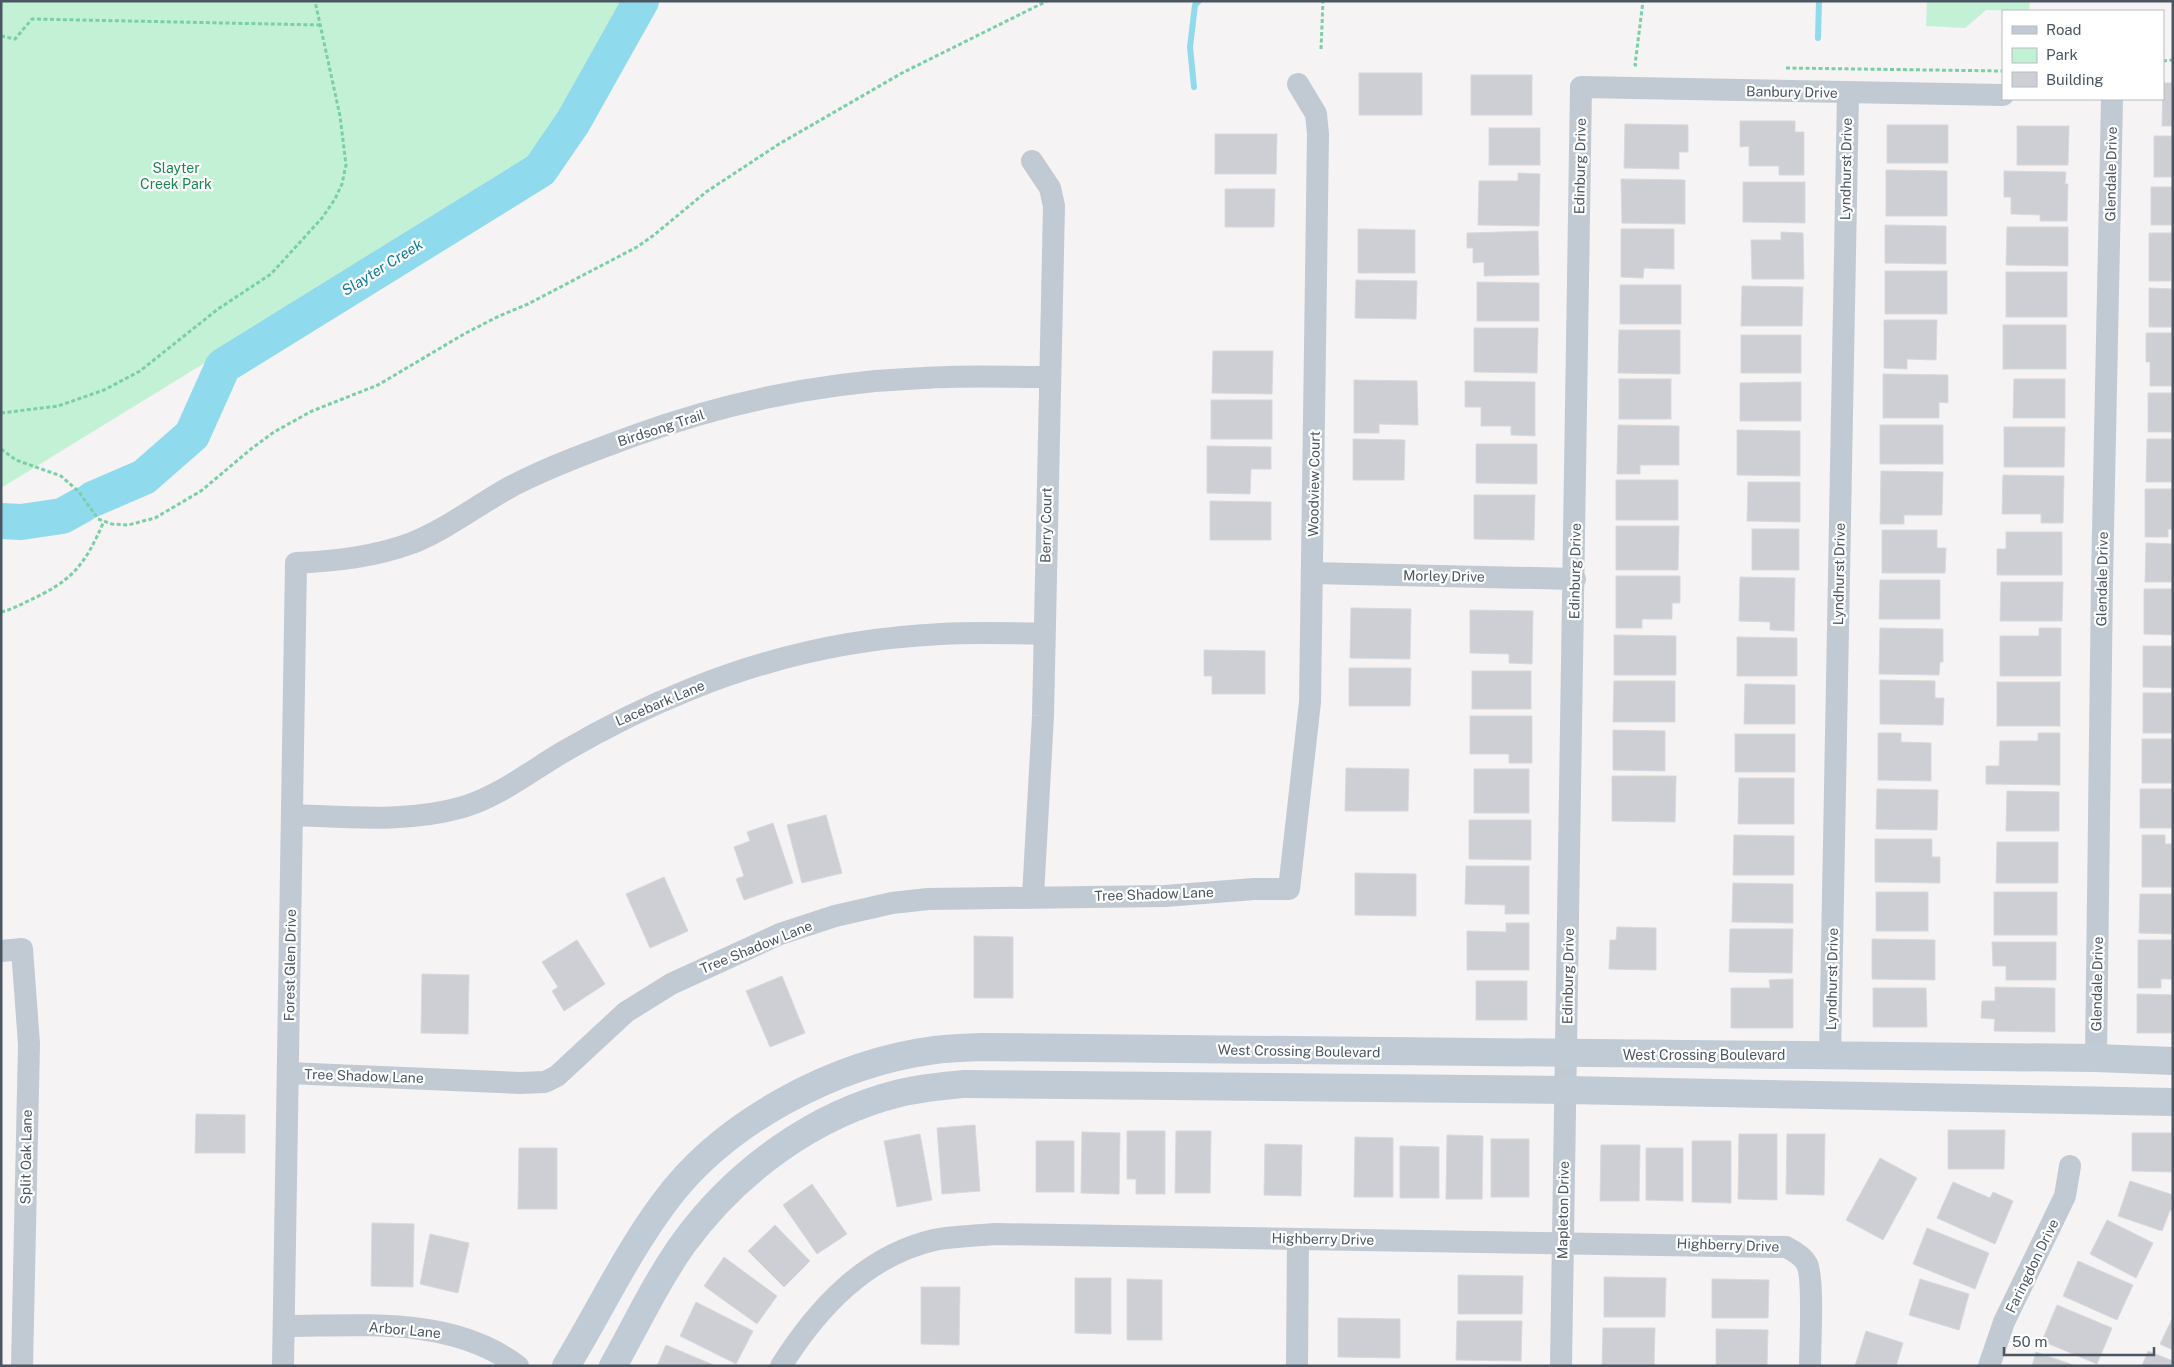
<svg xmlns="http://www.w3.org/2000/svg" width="2174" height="1367" font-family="'Public Sans',sans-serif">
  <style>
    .green { fill: #c3f1d5 }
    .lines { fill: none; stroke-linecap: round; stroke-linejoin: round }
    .stream { stroke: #90daee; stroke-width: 6 }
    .river { stroke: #90daee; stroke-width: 36 }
    .building { fill: #cdcfd5; stroke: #d7d9de }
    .path { stroke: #7ad0a6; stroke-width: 3; stroke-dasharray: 4 2.5; stroke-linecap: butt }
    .street { stroke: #c1cad2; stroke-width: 22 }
    .secondary { stroke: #c1cbd6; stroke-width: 28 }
    .labels { text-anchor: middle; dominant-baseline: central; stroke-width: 4.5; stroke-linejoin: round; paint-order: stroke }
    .street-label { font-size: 14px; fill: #4a5661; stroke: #fff }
    .park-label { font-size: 14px; fill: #17864f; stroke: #fff }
    .water-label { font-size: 15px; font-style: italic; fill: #0c7c9b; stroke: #fff }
  </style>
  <rect width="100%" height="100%" fill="#f5f3f3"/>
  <g class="green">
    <path d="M1 1H632L544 155 1 488Z"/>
    <path d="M1927 1H2030L2029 11 1986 10 1965 28 1926 26Z"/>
  </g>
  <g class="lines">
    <g class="stream">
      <path d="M1818 38 1819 1"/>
      <path d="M1194 87 1190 47 1195 5 1199 1"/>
    </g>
    <g class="river">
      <path d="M93 499 144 477 192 435 223 366 540 170 573 122 641 1"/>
      <path d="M1 521 21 522 62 516 82 505"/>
    </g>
  </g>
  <g class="building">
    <rect x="1359" y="73" width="63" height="42"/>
    <rect x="1471" y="75" width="61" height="40"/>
    <path d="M2163 83H2173V126H2162Z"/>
    <path d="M1740 121H1795V132H1804V175H1779V166H1749V146L1740 147Z"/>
    <path d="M1625 124 1688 125V152H1679V169L1624 168Z"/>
    <rect x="1887" y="125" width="61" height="38"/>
    <path d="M2017 126H2069L2068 165H2017Z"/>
    <rect x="1489" y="128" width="51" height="37"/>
    <path d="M1215 134H1277L1276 174H1215Z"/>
    <rect x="2154" y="136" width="19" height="41"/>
    <path d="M1886 170 1947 171V216H1886Z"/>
    <path d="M2004 171 2066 172 2065 184H2068L2067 221H2040V215L2011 214V197H2004Z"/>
    <path d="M1518 173 1540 174 1539 226 1478 225 1479 181H1518Z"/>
    <path d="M1621 179 1685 180V224L1622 223Z"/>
    <path d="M1743 182H1805V223L1743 222Z"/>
    <rect x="2151" y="187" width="22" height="38"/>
    <path d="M1225 189H1275L1274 227H1225Z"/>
    <path d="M1885 225 1946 226V264L1885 263Z"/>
    <path d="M2007 227H2068V266L2006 265Z"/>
    <path d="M1358 229 1415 230V273H1358Z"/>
    <path d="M1621 229H1674V269L1644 268 1643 278 1621 277Z"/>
    <path d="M1538 231 1539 275 1484 276V262L1473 263V248H1467V233Z"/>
    <path d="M1781 232 1803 233 1804 279H1752L1751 240H1781Z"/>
    <path d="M2149 233H2173L2171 281H2149Z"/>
    <rect x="1885" y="271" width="62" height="43"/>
    <rect x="2006" y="272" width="61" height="45"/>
    <path d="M1356 280 1417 281 1416 319 1355 318Z"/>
    <path d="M1477 282 1539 283V321H1477Z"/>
    <rect x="1620" y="285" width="61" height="39"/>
    <path d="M1742 286 1803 287 1802 326H1741Z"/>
    <path d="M2149 288 2173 289V327H2149Z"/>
    <path d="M1884 320H1937L1936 360 1907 359V369L1884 368Z"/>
    <rect x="2003" y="325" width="63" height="44"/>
    <path d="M1474 328H1538L1537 373 1474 372Z"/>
    <path d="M1619 330H1680V374L1618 373Z"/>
    <path d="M2146 333H2173V386H2150V362H2146Z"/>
    <rect x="1741" y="335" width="60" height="38"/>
    <path d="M1213 351H1273L1272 394 1212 393Z"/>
    <path d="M1883 374 1948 375V403L1939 402V418H1883Z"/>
    <rect x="1619" y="379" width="52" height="40"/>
    <path d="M2014 379H2065V418H2013Z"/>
    <path d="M1354 380 1417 381 1418 425 1379 424V433H1354Z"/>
    <path d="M1465 381 1535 382V436L1511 435V426H1481V407H1465Z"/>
    <path d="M1801 382V421H1740V383Z"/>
    <rect x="2148" y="393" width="25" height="39"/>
    <rect x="1211" y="400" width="61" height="39"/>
    <path d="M1618 425 1679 426V465H1640V474H1617Z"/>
    <rect x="1880" y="425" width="63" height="39"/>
    <path d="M2004 427H2065L2064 467H2004Z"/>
    <path d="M1737 430 1800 431V476L1737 475Z"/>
    <path d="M1353 439 1405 440 1404 480H1353Z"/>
    <path d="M2147 439H2173V482H2146Z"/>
    <path d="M1476 444H1537V484L1476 483Z"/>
    <path d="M1207 446 1271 447V469H1251L1250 494 1207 493Z"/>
    <path d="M1881 471 1943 472 1942 515H1904V524H1880Z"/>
    <path d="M2003 475 2064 476 2063 523H2041V514H2002Z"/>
    <rect x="1616" y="480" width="62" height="40"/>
    <path d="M1748 482H1800V522L1747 521Z"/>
    <path d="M2145 489H2173V529H2168V537H2145Z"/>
    <path d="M1474 495H1535L1534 540 1474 539Z"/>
    <path d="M1210 501 1271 502V540H1210Z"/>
    <path d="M1616 526H1679L1678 570H1616Z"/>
    <rect x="1752" y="529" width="47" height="41"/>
    <path d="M1882 530H1937V548H1946L1945 573H1882Z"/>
    <path d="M2006 532H2062V575H1997V549H2006Z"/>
    <path d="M2146 543 2173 544V582H2145Z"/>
    <path d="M1616 576H1680V603H1672V619H1642V628H1616Z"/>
    <path d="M1740 577 1795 578 1794 631 1770 630V622L1739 621Z"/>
    <path d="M1880 580H1940V619H1879Z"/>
    <path d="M2001 582H2063L2062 621H2000Z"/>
    <path d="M2144 589H2173V635L2144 634Z"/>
    <path d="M1351 608 1411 609 1410 659 1350 658Z"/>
    <path d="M1470 610 1533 611 1532 664 1509 663V654L1470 653Z"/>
    <path d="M1880 628 1943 629V662H1940L1939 675 1879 674Z"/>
    <path d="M2039 628H2061V676H2000V636H2039Z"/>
    <path d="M1614 635 1676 636V675H1614Z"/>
    <path d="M1737 637 1797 638V676H1737Z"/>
    <path d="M2143 646H2173V688L2143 687Z"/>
    <path d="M1204 650 1265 651V694H1212V676H1204Z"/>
    <path d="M1349 668H1411L1410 706H1349Z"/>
    <rect x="1472" y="671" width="59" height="38"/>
    <path d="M1880 680 1935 681V698H1944L1943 725 1880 724Z"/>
    <path d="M1614 681H1675V722H1613Z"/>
    <rect x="1997" y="682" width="63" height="44"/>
    <path d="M1745 684 1795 685V724H1744Z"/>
    <rect x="2143" y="693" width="30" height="40"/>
    <path d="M1470 716H1532V763H1509V754H1470Z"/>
    <path d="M1613 730 1665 731V771L1613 770Z"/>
    <path d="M1878 733H1901V742L1931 743V781L1878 780Z"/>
    <path d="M2038 733H2060V785L1986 784V766H1999L2000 741H2038Z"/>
    <rect x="1735" y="734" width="60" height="38"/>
    <rect x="2142" y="739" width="31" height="44"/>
    <path d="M1346 768 1409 769 1408 811H1345Z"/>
    <rect x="1474" y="769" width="55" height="44"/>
    <path d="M1612 776H1676L1675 822 1612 821Z"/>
    <path d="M1739 778H1794V824H1738Z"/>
    <path d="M1877 789 1938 790 1937 830 1876 829Z"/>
    <rect x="2140" y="789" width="33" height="39"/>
    <path d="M2007 791 2059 792V831H2006Z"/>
    <path d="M826 815 842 873 802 883 787 825Z"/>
    <path d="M1469 820H1531V860L1469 859Z"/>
    <path d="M773 823 793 883 744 900 736 879 744 876 734 847 750 841 747 832Z"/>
    <path d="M1734 835 1794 836V875H1733Z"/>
    <path d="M2142 835H2165V844H2173V887H2142Z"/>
    <path d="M1875 839H1932V857H1940V883L1875 882Z"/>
    <path d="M1997 842H2058V883H1996Z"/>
    <path d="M1466 866H1529V914H1505V905L1465 904Z"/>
    <path d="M1355 873 1416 874V916L1355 915Z"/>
    <path d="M664 877 688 931 650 948 626 894Z"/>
    <path d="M1733 883 1793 884V923L1732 922Z"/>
    <rect x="1876" y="892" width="52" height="39"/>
    <rect x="1994" y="892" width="63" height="43"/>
    <path d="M2140 894H2173V934L2139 933Z"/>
    <path d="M1506 923H1529V970H1467V931L1506 932Z"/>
    <path d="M1617 927 1656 928V970L1609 969 1610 940H1616Z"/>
    <path d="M1730 929H1793L1792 973 1729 972Z"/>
    <path d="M974 936 1013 937V998H974Z"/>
    <path d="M1872 939 1935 940V980L1872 979Z"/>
    <path d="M577 940 605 984 564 1011 552 991 558 987 542 962Z"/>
    <path d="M2138 940H2173V979H2161V988H2138Z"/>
    <path d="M1992 942H2056V980H2006V966H1993Z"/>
    <path d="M422 974 469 975 468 1034 421 1033Z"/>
    <path d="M782 976 805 1033 770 1047 746 991Z"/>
    <path d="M1793 979V1028H1731V988H1770L1769 980Z"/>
    <rect x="1476" y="981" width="51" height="39"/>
    <path d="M1995 987 2055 988V1032L1994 1031 1995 1019 1981 1018 1982 1001H1995Z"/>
    <path d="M1873 988H1926L1927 1027H1873Z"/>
    <path d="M2137 994 2173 995V1033H2137Z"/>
    <path d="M196 1114 245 1115V1153H195Z"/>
    <path d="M975 1125 980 1191 942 1194 937 1128Z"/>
    <path d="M1948 1130H2005L2004 1169H1948Z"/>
    <path d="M1127 1131H1165V1194H1136V1179H1127Z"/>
    <path d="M1176 1131H1211L1210 1193H1175Z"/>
    <path d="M1082 1132 1120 1133 1119 1194 1081 1193Z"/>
    <path d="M2132 1133H2173V1172L2132 1171Z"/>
    <path d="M920 1134 932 1200 897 1207 884 1141Z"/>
    <path d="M1739 1134H1777V1200L1738 1199Z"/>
    <path d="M1787 1134H1825L1824 1195 1786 1194Z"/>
    <path d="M1447 1135 1483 1136 1482 1199H1446Z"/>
    <path d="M1355 1137 1393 1138V1197H1354Z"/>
    <rect x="1491" y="1139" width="38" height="58"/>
    <rect x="1036" y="1141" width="38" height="51"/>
    <path d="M1692 1141H1731V1203L1692 1202Z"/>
    <path d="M1265 1144 1302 1145 1301 1196 1264 1195Z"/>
    <path d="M1601 1145H1640L1639 1201H1600Z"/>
    <path d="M1400 1146 1439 1147V1198H1400Z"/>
    <path d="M519 1148H557V1209H518Z"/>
    <path d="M1646 1148H1683V1201L1646 1200Z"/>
    <path d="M1880 1158 1917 1178 1883 1240 1846 1220Z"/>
    <path d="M2130 1181 2173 1195V1211L2170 1210 2162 1231 2118 1216Z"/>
    <path d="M1953 1182 1990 1198 1993 1192 2013 1201 1995 1244 1937 1218Z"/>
    <path d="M812 1184 847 1234 817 1254 783 1205Z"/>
    <path d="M2107 1220 2153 1243 2136 1278 2090 1254Z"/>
    <path d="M372 1223 414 1224 413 1287 371 1286Z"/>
    <path d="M775 1225 810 1261 784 1287 748 1251Z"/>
    <path d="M1927 1228 1989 1253 1975 1289 1913 1264Z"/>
    <path d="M430 1234 469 1243 458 1293 420 1284Z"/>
    <path d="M724 1257 777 1296 757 1324 704 1286Z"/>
    <path d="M2078 1261 2133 1285 2117 1320 2063 1296Z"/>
    <path d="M1458 1275 1523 1276 1522 1314H1458Z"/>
    <path d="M1604 1277 1666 1278 1665 1317H1604Z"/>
    <path d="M1075 1278H1111V1334L1075 1333Z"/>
    <path d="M1127 1279 1162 1280V1340H1127Z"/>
    <path d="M1712 1279 1769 1280 1768 1318H1712Z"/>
    <path d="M1920 1279 1969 1294 1959 1330 1909 1315Z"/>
    <path d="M921 1287H960L959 1345 921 1344Z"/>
    <path d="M696 1302 753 1331 736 1364 680 1336Z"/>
    <path d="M2057 1305 2112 1328 2097 1364 2042 1341Z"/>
    <path d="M2173 1317V1350L2160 1344Z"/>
    <path d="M1338 1318 1400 1319V1358L1338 1357Z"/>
    <path d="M1457 1321H1522L1521 1361 1456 1360Z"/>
    <path d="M1603 1328H1655L1654 1366H1602Z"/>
    <path d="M1716 1329 1768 1330 1767 1366H1716Z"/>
    <path d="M1866 1331 1903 1343 1896 1366H1855Z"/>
    <path d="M666 1345 716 1366H657Z"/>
    <path d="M2148 1351 2173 1361V1366H2142Z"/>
    <path d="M2036 1352 2076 1366H2032Z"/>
  </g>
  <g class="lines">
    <g class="path">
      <path d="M1 36 15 39 32 19 320 25"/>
      <path d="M1321 49 1323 1"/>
      <path d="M2163 61 2173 60"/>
      <path d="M1637 65H1635L1643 1"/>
      <path d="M1786 68 2003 71"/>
      <path d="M1 413 58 406 104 390 140 371 218 309 271 274 322 218 335 199 342 184 346 165 340 116 315 1"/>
      <path d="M1 449 16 460 61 476 79 492 98 519 112 524 128 525 155 518 201 491 251 449 274 432 312 411 378 385 464 334 499 316 528 304 637 247 654 235 706 192 779 144 902 73 1047 1"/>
      <path d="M1 612C10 610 18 606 26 602 72 581 84 567 104 521"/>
    </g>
    <g class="street">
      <path d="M1032 161 1050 188 1054 206 1043 716 1033 896"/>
      <path d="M1312 573 1575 579"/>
      <path d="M293 815C349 817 408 823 463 807 498 797 531 771 563 752 604 728 646 707 691 689 770 657 855 638 941 634 975 632 1010 633 1044 634"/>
      <path d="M1 951 22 949 29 1044 22 1366"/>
      <path d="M1830 1056 1848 93"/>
      <path d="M2096 1058 2102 579 2112 99"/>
      <path d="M288 1073 520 1083 545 1082 557 1076 626 1012 671 984 780 934 835 916 892 903 928 899 1165 896 1254 889H1289L1310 702 1318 134 1316 114 1298 84"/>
      <path d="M284 1326C363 1326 451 1316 518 1366"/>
      <path d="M283 1366 296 563C336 561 374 557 412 543 447 529 479 504 512 486 551 466 595 450 636 435 727 402 826 382 923 378 965 375 1007 377 1049 377"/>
      <path d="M781 1366C817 1309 865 1256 934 1240 954 1236 974 1236 995 1234L1786 1247C1794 1251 1803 1256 1807 1264 1814 1279 1810 1346 1810 1366"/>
      <path d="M1297 1366 1298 1239"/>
      <path d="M1561 1366 1581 87 2003 95"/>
      <path d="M1989 1366 2004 1322 2065 1196 2070 1166"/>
    </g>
    <g class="secondary">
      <path d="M566 1366C599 1312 626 1254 664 1203 723 1122 835 1063 935 1050 950 1048 965 1048 980 1047L2096 1058 2173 1061"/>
      <path d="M613 1366C636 1325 656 1282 683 1244 735 1172 814 1114 900 1093 921 1088 943 1086 964 1084L1566 1090 2173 1102"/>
    </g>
  </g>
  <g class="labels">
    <g class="street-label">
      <text transform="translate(1792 92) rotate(1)">Banbury Drive</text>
      <text transform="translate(1580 166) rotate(-89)">Edinburg Drive</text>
      <text transform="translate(1846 169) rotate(-89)">Lyndhurst Drive</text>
      <text transform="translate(2111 174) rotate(-89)">Glendale Drive</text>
      <text transform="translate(661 428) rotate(-18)">Birdsong Trail</text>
      <text transform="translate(1314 484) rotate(-89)">Woodview Court</text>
      <text transform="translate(1046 525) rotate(-89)">Berry Court</text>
      <text transform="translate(1575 571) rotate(-89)">Edinburg Drive</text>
      <text transform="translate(1839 574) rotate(-89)">Lyndhurst Drive</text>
      <text transform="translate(1444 576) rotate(1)">Morley Drive</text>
      <text transform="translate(2102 579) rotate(-89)">Glendale Drive</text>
      <text transform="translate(660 703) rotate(-23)">Lacebark Lane</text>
      <text transform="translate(1154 894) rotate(-2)">Tree Shadow Lane</text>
      <text transform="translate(756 947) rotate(-22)">Tree Shadow Lane</text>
      <text transform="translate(290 965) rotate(-89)">Forest Glen Drive</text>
      <text transform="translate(1568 976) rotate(-89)">Edinburg Drive</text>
      <text transform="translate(1832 979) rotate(-89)">Lyndhurst Drive</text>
      <text transform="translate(2097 984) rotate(-89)">Glendale Drive</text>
      <text transform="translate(1299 1051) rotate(1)">West Crossing Boulevard</text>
      <text x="1704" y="1055">West Crossing Boulevard</text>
      <text transform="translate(364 1076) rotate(2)">Tree Shadow Lane</text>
      <text transform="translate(26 1157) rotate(-89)">Split Oak Lane</text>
      <text transform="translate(1563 1210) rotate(-89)">Mapleton Drive</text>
      <text transform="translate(1323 1239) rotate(1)">Highberry Drive</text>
      <text transform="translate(1728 1245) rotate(2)">Highberry Drive</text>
      <text transform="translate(2032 1266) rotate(-64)">Faringdon Drive</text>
      <text transform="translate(405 1330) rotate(5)">Arbor Lane</text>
    </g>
    <g class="park-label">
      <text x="176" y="168">Slayter<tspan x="176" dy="16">Creek Park</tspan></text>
    </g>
    <g class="water-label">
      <text transform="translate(382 267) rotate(-32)">Slayter Creek</text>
    </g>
  </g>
  <rect width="2174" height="1367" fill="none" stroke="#4a5661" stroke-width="5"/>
  <rect x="2002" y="10" width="162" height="90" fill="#ffffff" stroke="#b7bbc0"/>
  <rect x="2012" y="26" width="25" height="8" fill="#c1cbd6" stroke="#b7bbc0"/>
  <text x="2046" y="35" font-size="15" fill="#4a5661">Road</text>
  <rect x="2012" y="48" width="25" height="15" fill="#c3f1d5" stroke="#b7bbc0"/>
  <text x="2046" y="60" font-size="15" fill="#4a5661">Park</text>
  <rect x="2012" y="72" width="25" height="15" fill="#cdcfd5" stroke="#b7bbc0"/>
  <text x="2046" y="85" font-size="15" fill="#4a5661">Building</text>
  <path d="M2004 1347v8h150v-8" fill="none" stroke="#4a5661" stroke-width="2.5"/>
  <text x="2012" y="1347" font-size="15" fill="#4a5661" stroke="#ffffff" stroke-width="4" paint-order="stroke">50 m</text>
</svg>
